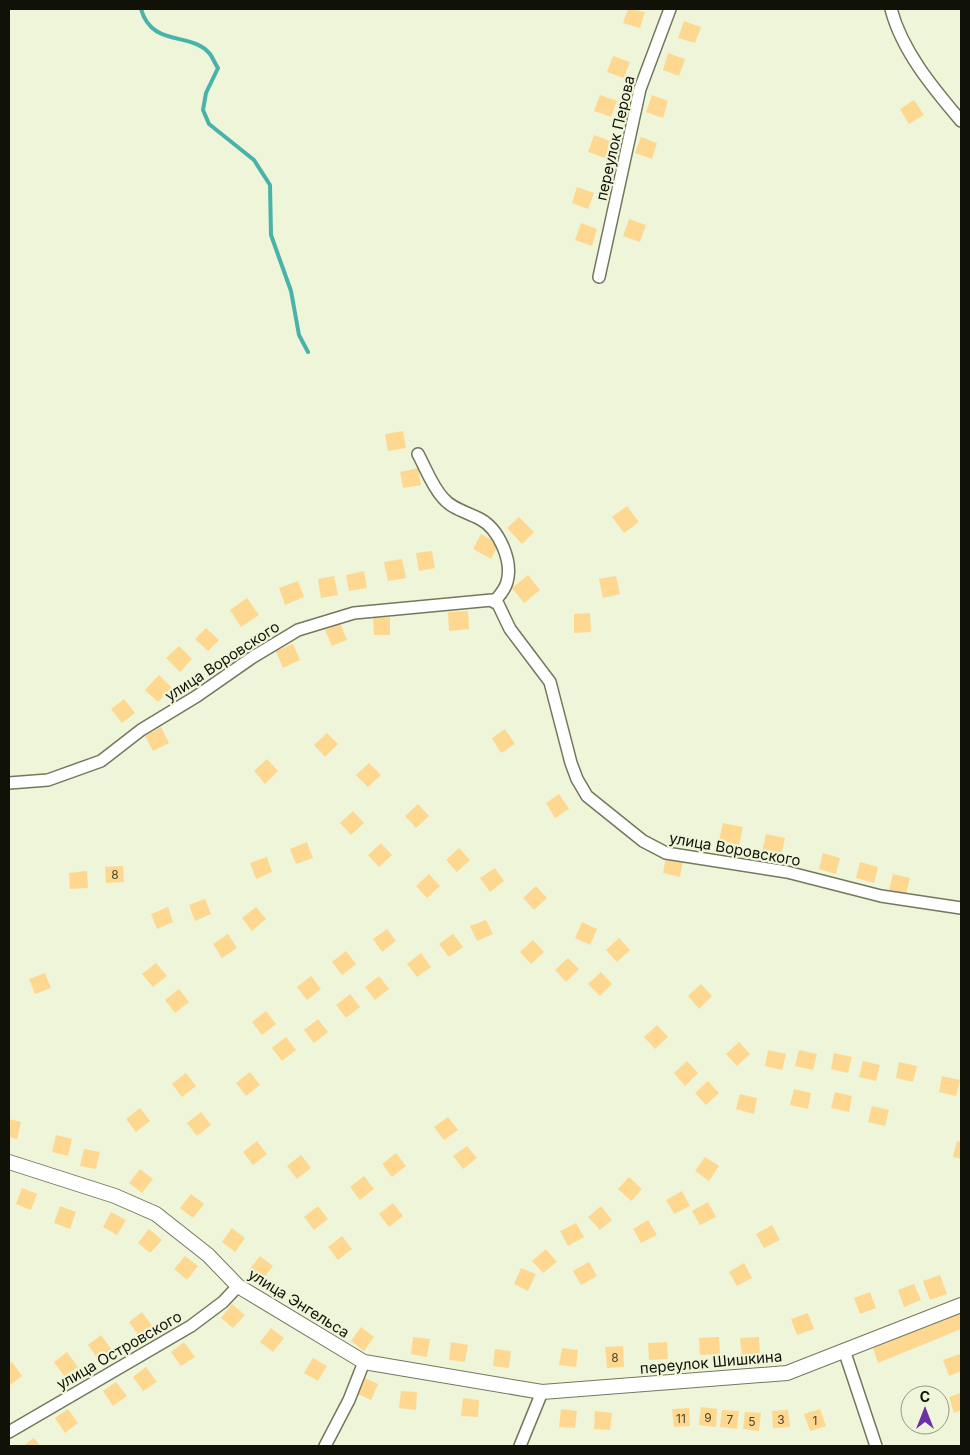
<svg xmlns="http://www.w3.org/2000/svg" width="970" height="1455" font-family="Inter,sans-serif">
  <style>
    .lines { fill: none; stroke-linecap: round; stroke-linejoin: round }
    .stream { stroke: #48b3a9; stroke-width: 4 }
    .building { fill: #fed891 }
    .minor-casing { stroke: #72785e; stroke-width: 14 }
    .tertiary-casing { stroke: #72785e; stroke-width: 16 }
    .minor { stroke: #fff; stroke-width: 11 }
    .tertiary { stroke: #fff; stroke-width: 14 }
    .labels { text-anchor: middle; dominant-baseline: central; stroke-width: 4.5; stroke-linejoin: round; paint-order: stroke }
    .number-label { font-size: 12px; fill: #4c442a }
    .street-label { font-size: 15px; fill: #101208; stroke: #eff5d8 }
  </style>
  <rect width="100%" height="100%" fill="#eff5d8"/>
  <g class="lines">
    <path class="stream" d="M141 9C152 48 191 31 210 54 213 58 215 64 218 68L206 93 203 110 209 124 254 160 270 185 271 235 291 291 299 335 308 352"/>
  </g>
  <g class="building">
    <path d="M628 9 645 12 640 28 623 23Z"/>
    <path d="M684 21 701 27 695 43 678 38Z"/>
    <path d="M668 53 685 59 679 76 663 70Z"/>
    <path d="M613 56 630 62 624 78 607 72Z"/>
    <path d="M600 95 617 101 611 117 594 111Z"/>
    <path d="M652 95 668 101 663 118 646 112Z"/>
    <path d="M914 100 924 115 909 124 900 109Z"/>
    <path d="M594 135 610 141 605 158 588 152Z"/>
    <path d="M641 137 657 143 652 159 635 153Z"/>
    <path d="M577 187 594 193 588 209 572 203Z"/>
    <path d="M629 219 646 225 640 242 623 236Z"/>
    <path d="M581 223 597 229 592 246 575 240Z"/>
    <path d="M403 431 406 448 388 451 385 434Z"/>
    <path d="M418 468 421 485 403 488 400 472Z"/>
    <path d="M627 506 639 522 624 533 612 517Z"/>
    <path d="M519 517 534 532 522 544 507 528Z"/>
    <path d="M481 534 499 544 491 559 473 549Z"/>
    <path d="M432 551 435 568 419 571 416 553Z"/>
    <path d="M402 559 406 578 388 581 384 562Z"/>
    <path d="M364 571 367 588 349 591 346 575Z"/>
    <path d="M528 575 540 590 524 603 512 588Z"/>
    <path d="M334 576 338 595 321 598 318 579Z"/>
    <path d="M616 576 620 594 603 598 599 579Z"/>
    <path d="M298 581 304 597 285 605 279 588Z"/>
    <path d="M247 598 259 615 241 627 230 610Z"/>
    <path d="M468 611 469 629 449 631 448 612Z"/>
    <path d="M590 613 591 632 574 633V614Z"/>
    <path d="M390 617V635H374L373 618Z"/>
    <path d="M340 623 347 640 332 646 325 630Z"/>
    <path d="M206 628 219 640 208 651 195 639Z"/>
    <path d="M293 644 300 660 283 668 276 651Z"/>
    <path d="M179 646 192 659 180 672 166 658Z"/>
    <path d="M159 675 172 688 158 702 145 690Z"/>
    <path d="M124 699 135 713 122 723 111 709Z"/>
    <path d="M161 727 169 743 153 751 145 736Z"/>
    <path d="M505 729 515 744 501 753 492 738Z"/>
    <path d="M327 733 338 744 325 757 314 745Z"/>
    <path d="M267 759 278 771 265 784 254 771Z"/>
    <path d="M369 763 381 775 368 787 356 775Z"/>
    <path d="M559 794 569 809 555 818 546 803Z"/>
    <path d="M418 804 429 816 416 828 405 816Z"/>
    <path d="M353 811 364 823 351 835 340 823Z"/>
    <path d="M723 823 743 827 739 845 719 840Z"/>
    <path d="M766 834 785 838 781 856 762 852Z"/>
    <path d="M307 842 313 858 296 864 290 849Z"/>
    <path d="M381 843 392 855 379 867 368 855Z"/>
    <path d="M459 848 470 860 457 872 446 860Z"/>
    <path d="M823 853 840 858 836 874 819 869Z"/>
    <path d="M267 857 272 872 256 879 250 863Z"/>
    <path d="M666 857 683 861 680 877 663 873Z"/>
    <path d="M860 862 878 867 874 883 856 878Z"/>
    <path d="M123 866 124 882 106 883 105 867Z"/>
    <path d="M495 868 504 881 490 892 480 878Z"/>
    <path d="M87 871 88 888 70 889 69 873Z"/>
    <path d="M429 874 440 886 427 898 416 886Z"/>
    <path d="M893 874 910 878 906 894 889 890Z"/>
    <path d="M536 886 547 898 534 910 523 898Z"/>
    <path d="M205 899 211 914 195 921 189 905Z"/>
    <path d="M168 907 173 922 157 929 151 914Z"/>
    <path d="M256 907 266 919 252 931 242 918Z"/>
    <path d="M486 920 493 934 477 941 470 926Z"/>
    <path d="M582 922 597 929 590 945 575 938Z"/>
    <path d="M387 929 396 941 382 952 373 939Z"/>
    <path d="M228 934 237 948 222 958 213 944Z"/>
    <path d="M453 934 463 947 449 957 439 944Z"/>
    <path d="M619 938 630 950 617 962 606 950Z"/>
    <path d="M533 940 544 952 531 964 520 952Z"/>
    <path d="M346 951 356 964 342 975 332 962Z"/>
    <path d="M421 953 431 967 417 977 407 964Z"/>
    <path d="M568 958 579 969 566 982 555 970Z"/>
    <path d="M156 963 167 976 153 987 142 974Z"/>
    <path d="M601 972 612 984 600 996 588 984Z"/>
    <path d="M45 973 51 988 35 994 29 979Z"/>
    <path d="M311 976 321 989 307 1000 297 987Z"/>
    <path d="M379 976 389 989 375 1000 365 987Z"/>
    <path d="M701 984 712 996 699 1009 688 996Z"/>
    <path d="M179 989 189 1002 175 1013 165 1000Z"/>
    <path d="M350 994 360 1007 346 1018 336 1005Z"/>
    <path d="M266 1011 276 1024 262 1035 252 1022Z"/>
    <path d="M318 1019 328 1032 314 1043 304 1030Z"/>
    <path d="M657 1025 668 1037 655 1049 644 1037Z"/>
    <path d="M286 1037 296 1050 282 1061 272 1048Z"/>
    <path d="M739 1042 750 1054 737 1066 726 1054Z"/>
    <path d="M768 1050 786 1054 782 1070 765 1066Z"/>
    <path d="M799 1050 817 1054 813 1070 795 1066Z"/>
    <path d="M834 1053 852 1057 848 1073 831 1069Z"/>
    <path d="M687 1061 698 1073 685 1086 674 1073Z"/>
    <path d="M863 1061 880 1065 876 1081 859 1077Z"/>
    <path d="M899 1062 917 1066 913 1082 896 1078Z"/>
    <path d="M250 1072 260 1085 246 1096 236 1083Z"/>
    <path d="M186 1073 196 1086 182 1097 172 1084Z"/>
    <path d="M942 1076 960 1080 956 1096 939 1092Z"/>
    <path d="M708 1081 719 1093 706 1105 695 1093Z"/>
    <path d="M794 1089 811 1093 808 1109 790 1105Z"/>
    <path d="M835 1092 852 1096 849 1112 831 1108Z"/>
    <path d="M740 1094 757 1098 754 1114 736 1109Z"/>
    <path d="M872 1106 889 1110 885 1126 868 1122Z"/>
    <path d="M140 1108 150 1121 136 1132 126 1119Z"/>
    <path d="M201 1112 211 1125 197 1136 187 1123Z"/>
    <path d="M448 1117 458 1130 444 1140 434 1127Z"/>
    <path d="M9 1119 21 1122 17 1139 9 1137Z"/>
    <path d="M56 1135 72 1139 68 1156 52 1152Z"/>
    <path d="M257 1141 267 1154 253 1165 243 1152Z"/>
    <path d="M957 1141 961 1142V1159L953 1157Z"/>
    <path d="M467 1146 477 1158 463 1169 453 1156Z"/>
    <path d="M84 1149 100 1152 96 1169 80 1166Z"/>
    <path d="M396 1153 406 1166 392 1177 382 1164Z"/>
    <path d="M301 1155 311 1168 297 1179 287 1166Z"/>
    <path d="M705 1157 719 1166 709 1181 695 1171Z"/>
    <path d="M140 1169 153 1179 142 1193 129 1183Z"/>
    <path d="M364 1176 374 1189 360 1200 350 1187Z"/>
    <path d="M629 1177 642 1189 631 1201 618 1189Z"/>
    <path d="M22 1188 37 1194 31 1210 16 1204Z"/>
    <path d="M682 1191 690 1206 674 1214 666 1200Z"/>
    <path d="M191 1194 204 1204 193 1218 180 1208Z"/>
    <path d="M708 1202 716 1217 700 1225 692 1211Z"/>
    <path d="M393 1203 403 1216 389 1227 379 1214Z"/>
    <path d="M60 1206 76 1212 70 1229 54 1223Z"/>
    <path d="M318 1206 328 1219 314 1230 304 1217Z"/>
    <path d="M601 1206 612 1220 600 1230 588 1217Z"/>
    <path d="M111 1212 126 1220 117 1235 103 1227Z"/>
    <path d="M648 1220 657 1235 641 1243 633 1229Z"/>
    <path d="M576 1223 584 1237 568 1246 560 1231Z"/>
    <path d="M772 1225 780 1240 764 1248 756 1234Z"/>
    <path d="M232 1228 245 1238 235 1252 222 1242Z"/>
    <path d="M149 1229 162 1240 150 1253 138 1243Z"/>
    <path d="M342 1236 352 1249 338 1260 328 1247Z"/>
    <path d="M546 1249 557 1262 543 1273 532 1261Z"/>
    <path d="M185 1256 198 1266 187 1280 174 1269Z"/>
    <path d="M260 1256 273 1266 262 1280 249 1270Z"/>
    <path d="M589 1262 597 1276 581 1285 573 1271Z"/>
    <path d="M744 1263 752 1278 737 1286 729 1272Z"/>
    <path d="M521 1268 536 1274 528 1291 514 1284Z"/>
    <path d="M940 1275 947 1294 930 1300 923 1281Z"/>
    <path d="M914 1284 921 1300 904 1307 898 1290Z"/>
    <path d="M870 1292 876 1308 860 1314 854 1298Z"/>
    <path d="M232 1304 245 1315 233 1328 221 1318Z"/>
    <path d="M961 1310V1329L878 1363 872 1345Z"/>
    <path d="M142 1312 152 1326 139 1336 129 1322Z"/>
    <path d="M808 1313 814 1329 797 1335 791 1319Z"/>
    <path d="M361 1327 374 1337 364 1351 351 1341Z"/>
    <path d="M271 1328 284 1338 273 1352 260 1342Z"/>
    <path d="M101 1335 112 1350 98 1359 88 1345Z"/>
    <path d="M413 1337 430 1339 427 1357 411 1354Z"/>
    <path d="M719 1337 720 1354 700 1355 699 1338Z"/>
    <path d="M759 1337 760 1354 742 1356 740 1338Z"/>
    <path d="M184 1342 195 1357 181 1366 171 1352Z"/>
    <path d="M451 1342 468 1345 465 1362 449 1360Z"/>
    <path d="M667 1342 668 1359 649 1360 648 1343Z"/>
    <path d="M623 1346 624 1367 607 1368 605 1347Z"/>
    <path d="M562 1348 578 1350 576 1367 559 1365Z"/>
    <path d="M495 1349 511 1351 509 1368 493 1366Z"/>
    <path d="M67 1352 78 1367 64 1376 54 1362Z"/>
    <path d="M960 1354 961 1371 949 1376 943 1360Z"/>
    <path d="M313 1358 327 1366 318 1381 304 1373Z"/>
    <path d="M12 1362 22 1376 9 1386V1364Z"/>
    <path d="M146 1367 157 1382 143 1391 133 1377Z"/>
    <path d="M363 1377 378 1384 371 1400 356 1393Z"/>
    <path d="M116 1382 127 1396 113 1406 103 1391Z"/>
    <path d="M401 1391 417 1392 416 1410 399 1408Z"/>
    <path d="M961 1393V1410L954 1413 949 1397Z"/>
    <path d="M463 1398 479 1400 478 1417 461 1416Z"/>
    <path d="M910 1402V1419L908 1420 904 1404Z"/>
    <path d="M701 1407 717 1409 716 1427 699 1425Z"/>
    <path d="M689 1408 690 1426 674 1427 672 1409Z"/>
    <path d="M68 1409 78 1423 65 1433 55 1418Z"/>
    <path d="M561 1409 577 1411 575 1428 559 1427Z"/>
    <path d="M820 1409 826 1426 810 1431 804 1414Z"/>
    <path d="M722 1410 739 1411 737 1429 720 1427Z"/>
    <path d="M788 1410 790 1427 773 1428 772 1411Z"/>
    <path d="M595 1411 612 1413 610 1430 594 1429Z"/>
    <path d="M745 1412 761 1413 759 1431 743 1429Z"/>
    <path d="M34 1438 40 1446H23Z"/>
  </g>
  <g class="lines">
    <defs>
      <g id="minor">
        <path d="M891 9C902 51 933 88 961 121"/>
        <path d="M599 277 640 89 670 9"/>
        <path d="M418 454C426 469 432 486 443 498 452 509 467 512 480 519 499 529 513 561 507 582 505 590 499 596 494 602"/>
        <path d="M9 783 48 780 101 761 141 730 197 696 253 657 298 630 354 613 492 600 498 604 510 629 550 682 571 763 577 779 587 796 643 841 666 853 787 872 881 896 961 908"/>
        <path d="M844 1350 876 1446"/>
        <path d="M9 1432 191 1326 223 1302 238 1286"/>
        <path d="M325 1446 349 1400 364 1362"/>
        <path d="M520 1446 542 1392"/>
      </g>
      <path id="tertiary" d="M9 1162 115 1196 156 1214 208 1255 238 1286 364 1362 542 1392 787 1373 961 1305"/>
    </defs>
    <use href="#minor" class="minor-casing"/>
    <use href="#tertiary" class="tertiary-casing"/>
    <use href="#minor" class="minor"/>
    <use href="#tertiary" class="tertiary"/>
  </g>
  <g class="labels">
    <g class="number-label">
      <text x="115" y="874">8</text>
      <text x="615" y="1357">8</text>
      <text x="708" y="1417">9</text>
      <text x="681" y="1418">11</text>
      <text x="730" y="1419">7</text>
      <text x="781" y="1419">3</text>
      <text x="815" y="1420">1</text>
      <text x="752" y="1421">5</text>
    </g>
    <g class="street-label">
      <text transform="translate(615 138) rotate(-77)">переулок Перова</text>
      <text transform="translate(222 661) rotate(-33)">улица Воровского</text>
      <text transform="translate(735 849) rotate(10)">улица Воровского</text>
      <text transform="translate(299 1303) rotate(32)">улица Энгельса</text>
      <text transform="translate(119 1350) rotate(-30)">улица Островского</text>
      <text transform="translate(711 1362) rotate(-5)">переулок Шишкина</text>
    </g>
  </g>
  <rect width="970" height="1455" fill="none" stroke="#101208" stroke-width="20"/>
  <g transform="translate(925 1410)"><circle r="24" fill="#eff5d8" stroke="#969a85"/>
  <path d="M0-4L9 19L0 12L-9 19Z" fill="#6e30a5"/>
  <text y="-8" font-size="14" font-weight="bold" text-anchor="middle" fill="#101208">С</text>
  </g>
</svg>
